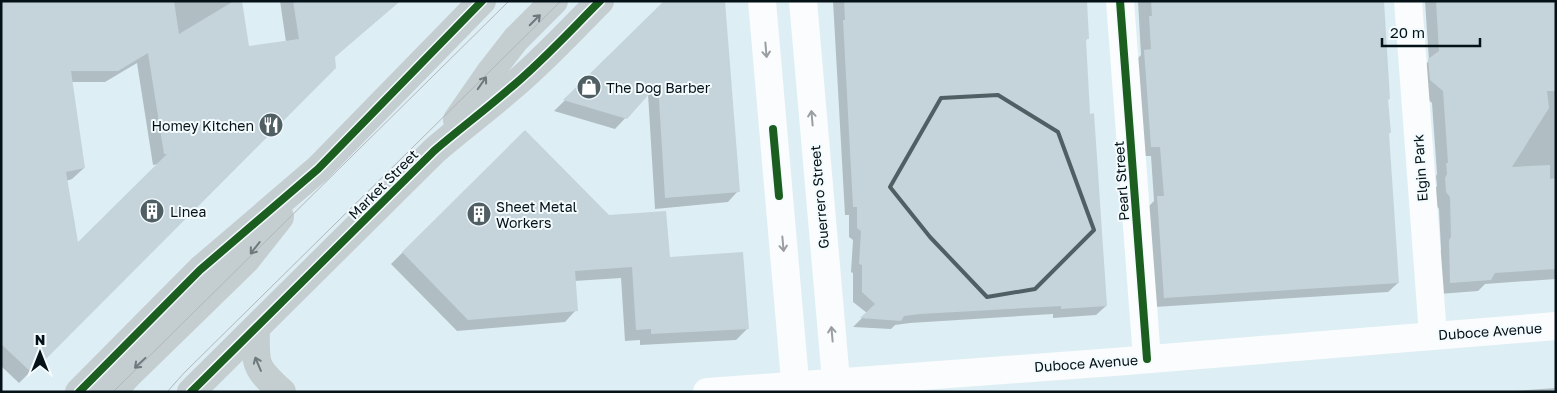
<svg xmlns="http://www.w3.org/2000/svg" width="1557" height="393" font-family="'Golos Text',sans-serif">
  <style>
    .shadow { fill: #0003; fill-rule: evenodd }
    .building { fill: #c5d4da; fill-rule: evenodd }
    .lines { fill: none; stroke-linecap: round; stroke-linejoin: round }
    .minor { stroke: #fafcfd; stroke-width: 28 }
    .secondary { stroke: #fafcfd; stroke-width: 28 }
    .primary { stroke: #c4cdd0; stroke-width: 28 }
    .tram { stroke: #b2b6b8; stroke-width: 1 }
    .cycleway-casing { stroke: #f3fbfe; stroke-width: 11 }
    .cycleway { stroke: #1b5e20; stroke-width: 8 }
    .oneway { stroke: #6e797d }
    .oneway2 { stroke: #989ea1 }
    .marked { fill: none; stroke: #505f64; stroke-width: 4; stroke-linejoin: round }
    .labels { text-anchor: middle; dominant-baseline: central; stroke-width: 4; stroke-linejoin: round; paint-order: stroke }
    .poi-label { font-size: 14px; fill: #041217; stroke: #f3fbfe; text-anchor: start }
    .street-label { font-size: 14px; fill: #041217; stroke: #f3fbfe }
  </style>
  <rect width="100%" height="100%" fill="#ddeef4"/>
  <g class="shadow">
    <path d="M1 1H241L248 48 286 42 280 1H400L333 58 335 68 19 383 1 366ZM137 63 153 165 159 164 77 245 66 181 72 179 84 168 71 82H105Z"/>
    <path d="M666 1 738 191 728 202 655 209 648 94 615 129 554 111Z"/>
    <path d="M833 1H1085L1088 38 1085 41 1089 115 1106 306 1096 315 1053 318V314L910 323 895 325 891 329 853 327 867 313 853 302V273L851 272 853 240 849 237V215H845Z"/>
    <path d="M1138 1H1385L1383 3 1389 99 1386 101 1398 283 1388 292 1155 307 1148 207 1154 201 1151 156H1142L1135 61 1141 55Z"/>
    <path d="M1425 1H1556V279L1485 284 1478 291 1439 294 1438 253 1441 250 1439 209 1435 204 1434 190 1437 186 1436 176 1437 174 1432 103 1419 91 1417 72 1429 61Z"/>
    <path d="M525 131 609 216 669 258 748 328 736 340 640 345V340L625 341 621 278 574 281 576 310 565 322 457 331 391 264Z"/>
    <path d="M1556 388V392H1502Z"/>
  </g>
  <g class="building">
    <path d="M1 1H174L179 34 234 1H242L249 46 299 39 293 1H400L335 57 336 68 32 373 1 344ZM148 53 164 154H167L78 242 66 172 85 168 71 71H118Z"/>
    <path d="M664 1H725L740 192 665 198 658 84 627 119 563 100Z"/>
    <path d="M844 1H1087L1089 39H1086L1090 114 1094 113 1107 306 1061 309V306L920 314 904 316 901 321 860 318 875 304 862 292V265L859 264 861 231 857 228V207H853L843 20H845Z"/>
    <path d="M1151 1H1384L1390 99H1388L1391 133H1389L1399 283 1164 298 1157 196H1164L1160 147H1151L1144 50 1151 49 1149 16H1152Z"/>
    <path d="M1436 1H1556V91H1547L1549 108 1512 167 1550 165V179L1556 178V269L1495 273 1491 280 1450 283 1449 240 1451 237 1450 197 1446 192 1445 178 1447 174 1446 163H1448L1443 91 1430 80 1428 59 1439 51Z"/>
    <path d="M525 130 609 215 666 211 670 257 743 252 749 329 651 334V329L636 330 632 267 575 271 578 311 468 320 402 252Z"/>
  </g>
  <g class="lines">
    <g class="minor">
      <path d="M1120 1 1147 359"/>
      <path d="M1408 1 1433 335"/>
    </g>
    <g class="secondary">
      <path d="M762 1 796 392"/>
      <path d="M803 1 837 392"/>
      <path d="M707 392 1114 362 1556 326"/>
    </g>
    <g class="primary">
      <path d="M457 120 491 71 516 39 554 1"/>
      <path d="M256 328C255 364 254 367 282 392"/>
      <path d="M79 392 200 270 318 169 482 1"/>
      <path d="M113 392 127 376 246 260 280 217"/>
      <path d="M191 392 434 151C458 130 484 111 508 90 541 63 570 31 600 1"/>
    </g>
    <g class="tram">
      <path d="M113 392 509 1"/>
      <path d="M167 392 184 373 561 1"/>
    </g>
    <defs>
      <g id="cycleway">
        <path d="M1120 1 1147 359"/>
        <path d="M773 129 779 196"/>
        <path d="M79 392 200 270 318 169 482 1"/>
        <path d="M191 392 434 151C458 130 484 111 508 90 541 63 570 31 600 1"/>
      </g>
    </defs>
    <use href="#cycleway" class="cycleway-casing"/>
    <use href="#cycleway" class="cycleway"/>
  </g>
  <defs><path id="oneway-shaft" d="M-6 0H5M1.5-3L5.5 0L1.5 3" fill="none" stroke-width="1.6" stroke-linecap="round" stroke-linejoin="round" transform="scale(1.25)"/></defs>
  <g class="oneway">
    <use href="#oneway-shaft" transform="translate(535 20) rotate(-45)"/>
    <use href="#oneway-shaft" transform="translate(482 83) rotate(-55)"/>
    <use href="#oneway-shaft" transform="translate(255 248) rotate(128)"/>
    <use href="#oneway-shaft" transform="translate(140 363) rotate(137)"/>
    <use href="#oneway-shaft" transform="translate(258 364) rotate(-113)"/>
  </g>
  <g class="oneway2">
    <use href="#oneway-shaft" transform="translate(766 50) rotate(85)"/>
    <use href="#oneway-shaft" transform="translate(812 118) rotate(-95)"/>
    <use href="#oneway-shaft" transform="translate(783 244) rotate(85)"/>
    <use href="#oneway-shaft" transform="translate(832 334) rotate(-95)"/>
  </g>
  <path class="marked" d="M998 95 1058 132 1094 230 1035 289 987 297 930 237 890 187 941 98Z"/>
  <defs>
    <symbol id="shop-disc" viewBox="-11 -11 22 22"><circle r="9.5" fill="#505f64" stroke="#f3fbfe"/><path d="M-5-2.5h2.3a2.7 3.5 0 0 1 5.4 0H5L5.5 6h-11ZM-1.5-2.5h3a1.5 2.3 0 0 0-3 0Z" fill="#fff"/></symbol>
    <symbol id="restaurant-disc" viewBox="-11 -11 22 22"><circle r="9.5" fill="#505f64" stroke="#f3fbfe"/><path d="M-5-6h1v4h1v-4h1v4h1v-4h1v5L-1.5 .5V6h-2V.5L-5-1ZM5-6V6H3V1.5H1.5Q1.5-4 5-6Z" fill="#fff"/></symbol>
    <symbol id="building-disc" viewBox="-11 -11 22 22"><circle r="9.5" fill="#505f64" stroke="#f3fbfe"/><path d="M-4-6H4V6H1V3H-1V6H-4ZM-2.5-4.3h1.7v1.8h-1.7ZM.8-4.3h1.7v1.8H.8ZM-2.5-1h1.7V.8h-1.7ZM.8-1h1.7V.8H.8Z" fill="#fff"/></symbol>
  </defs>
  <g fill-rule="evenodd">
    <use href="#shop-disc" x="575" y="73" width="28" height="28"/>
    <use href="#restaurant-disc" x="257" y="111" width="28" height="28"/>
    <use href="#building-disc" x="138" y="197" width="28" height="28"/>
    <use href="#building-disc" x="465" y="200" width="28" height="28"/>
  </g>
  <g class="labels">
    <g class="poi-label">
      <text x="606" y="87">The Dog Barber</text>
      <text x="254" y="125" text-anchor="end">Homey Kitchen</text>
      <text x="496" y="206">Sheet Metal<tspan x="496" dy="16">Workers</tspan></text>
      <text x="170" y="211">Linea</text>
    </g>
    <g class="street-label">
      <text transform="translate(1420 168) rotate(-94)">Elgin Park</text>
      <text transform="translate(1121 181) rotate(-94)">Pearl Street</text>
      <text transform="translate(383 184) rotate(-45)">Market Street</text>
      <text transform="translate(819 197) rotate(-95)">Guerrero Street</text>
      <text transform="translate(1490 331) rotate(-4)">Duboce Avenue</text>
      <text transform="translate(1086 363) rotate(-4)">Duboce Avenue</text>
    </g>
  </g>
  <rect width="1557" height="393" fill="none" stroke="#041217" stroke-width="5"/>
  <g transform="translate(40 353)" stroke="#f3fbfe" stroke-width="4" paint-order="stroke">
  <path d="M0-4L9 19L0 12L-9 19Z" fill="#041217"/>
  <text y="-8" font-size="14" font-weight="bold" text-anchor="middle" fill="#041217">N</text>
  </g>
  <path d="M1382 38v8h98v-8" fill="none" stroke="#041217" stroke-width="2.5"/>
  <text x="1390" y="38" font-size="15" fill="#041217" stroke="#f3fbfe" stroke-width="4" paint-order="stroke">20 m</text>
</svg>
